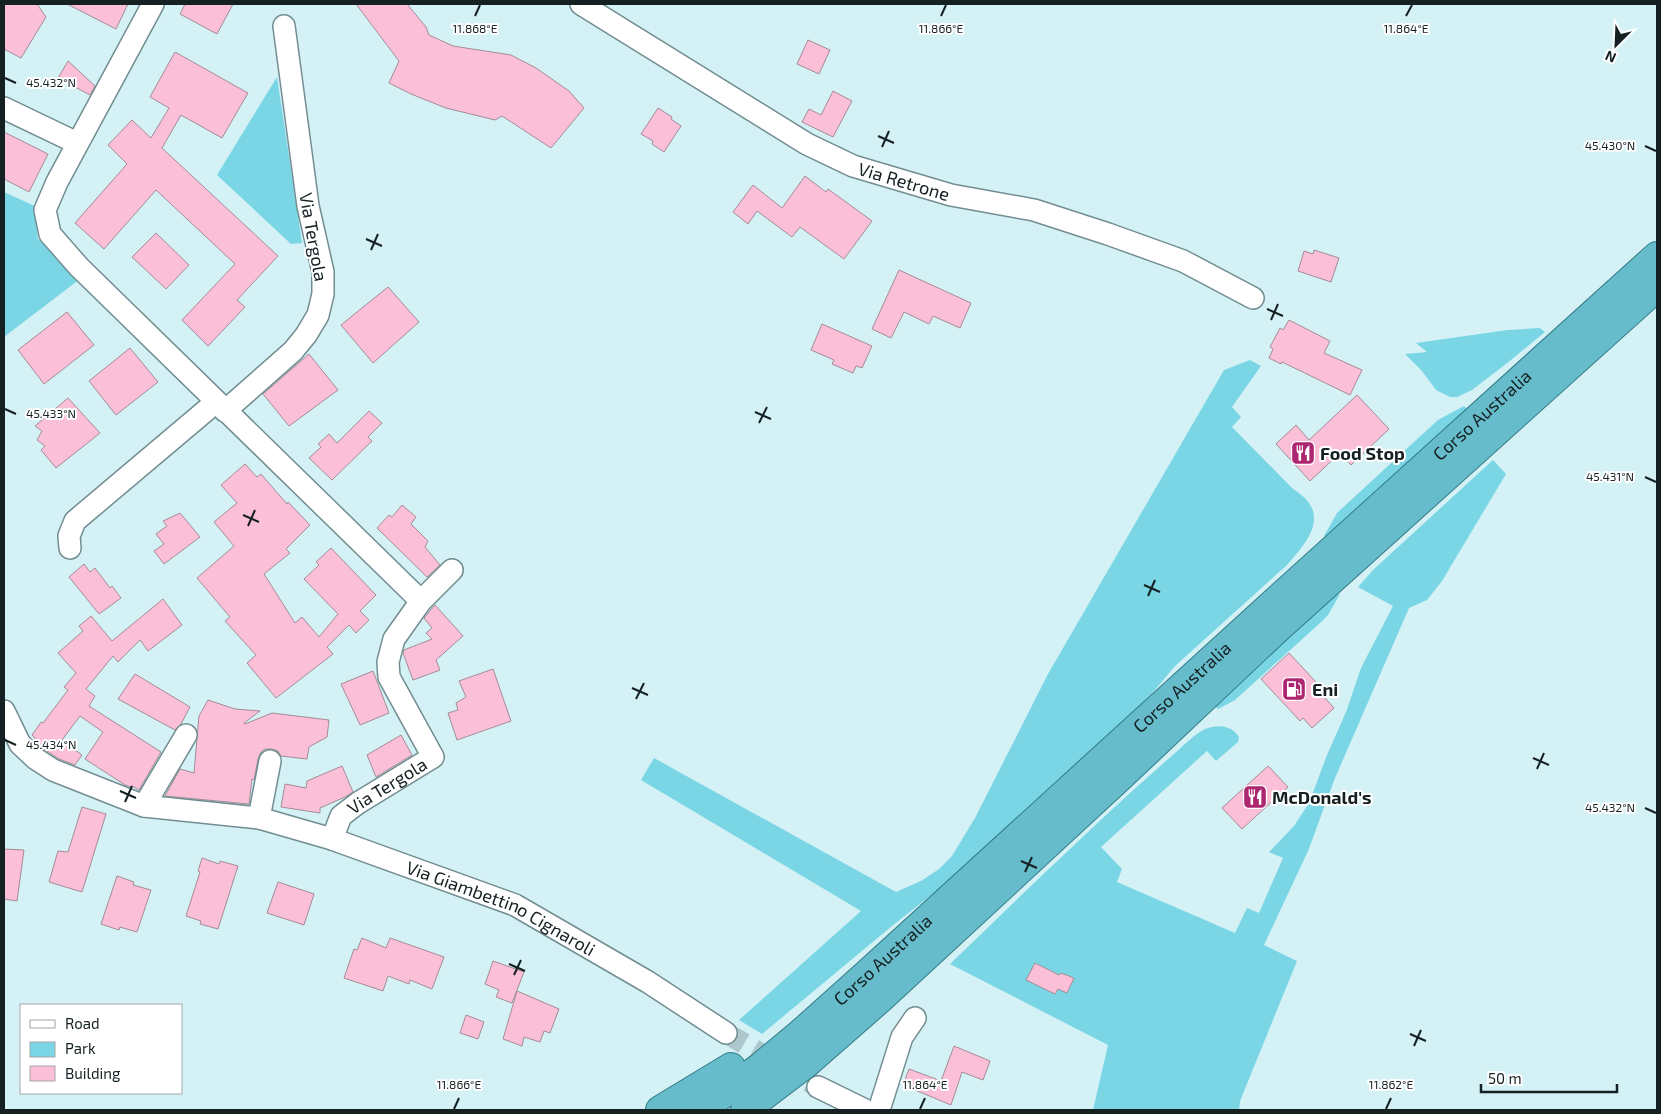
<svg xmlns="http://www.w3.org/2000/svg" width="1661" height="1114" font-family="'Exo 2',sans-serif">
  <style>
    .green { fill: #7ad6e5 }
    .building { fill: #fcbfd8; stroke: #a38c95 }
    .lines { fill: none; stroke-linecap: round; stroke-linejoin: round }
    .minor-tunnel { stroke: #aec7cc; stroke-width: 21; stroke-dasharray: 21 11; stroke-linecap: butt }
    .minor-casing { stroke: #728d92; stroke-width: 24 }
    .trunk-casing { stroke: #317b86; stroke-width: 30 }
    .minor { stroke: #fff; stroke-width: 21 }
    .trunk { stroke: #66bcca; stroke-width: 28 }
    .ticks { fill: none; stroke: #152022; stroke-width: 2 }
    .labels { text-anchor: middle; dominant-baseline: central; stroke-width: 4; stroke-linejoin: round; paint-order: stroke }
    .street-label { font-size: 18px; fill: #152022; stroke: #fff }
    .poi-label { font-size: 18px; font-weight: bold; fill: #152022; stroke: #fff; text-anchor: start }
    .ticks-label { font-size: 12px; text-anchor: middle; fill: #152022; stroke: #fff; stroke-width: 4; stroke-linejoin: round; paint-order: stroke }
  </style>
  <rect width="100%" height="100%" fill="#d4f1f6"/>
  <g class="green">
    <path d="M277 77 302 243 291 244 217 175Z"/>
    <path d="M4 192 39 208 35 214 38 239 80 279 4 337Z"/>
    <path d="M1540 328 1545 332 1506 364 1472 390 1457 397H1450L1436 390 1422 371 1405 354 1427 352 1416 343 1508 330Z"/>
    <path d="M1250 360 1261 366 1232 407 1241 417 1232 427 1293 489C1332 513 1309 540 1287 565L1175 666 1155 690 1123 723 977 859 892 926 762 1034 739 1020 861 911 641 780 654 758 896 892 921 881 939 869 952 856 975 818 1048 674 1224 370Z"/>
    <path d="M1464 406 1467 409 1325 537 1324 536 1337 513 1414 442 1438 420Z"/>
    <path d="M1493 460 1506 474 1442 581 1427 600 1409 608 1335 778 1308 851 1264 945 1297 961 1240 1101 1239 1110H1093L1108 1045 950 964C1010 906 1069 849 1130 793 1145 780 1160 766 1175 753 1185 744 1194 735 1205 729 1217 724 1232 725 1239 737L1238 742 1216 761 1207 751 1101 847 1122 869 1117 882 1235 933 1247 908 1259 913 1283 858 1269 852 1294 826 1309 803 1327 755 1346 712 1361 668 1393 606 1358 587 1373 570Z"/>
    <path d="M1340 594 1328 615 1320 623 1235 700 1218 709 1214 705 1331 598Z"/>
  </g>
  <g class="building">
    <path d="M4 4H37L46 17 21 58 4 49Z"/>
    <path d="M67 4H128L116 29Z"/>
    <path d="M185 4H233L217 34 180 14Z"/>
    <path d="M356 4H407L426 27 429 35 453 46 511 55 536 68 569 91 584 108 551 148 502 116 495 120 446 108 411 94 389 83 399 61Z"/>
    <path d="M808 40 830 50 819 74 797 64Z"/>
    <path d="M175 52 248 93 222 138 181 115 162 148 278 256 237 300 245 307 208 346 182 320 235 264 156 190 104 249 75 223 127 164 108 145 132 120 151 138 169 108 150 97Z"/>
    <path d="M68 61 95 86 90 95 58 78Z"/>
    <path d="M833 91 852 101 833 137 802 122 809 109 821 115Z"/>
    <path d="M658 108 672 117 671 119 681 126 664 152 652 144 653 141 641 134Z"/>
    <path d="M4 132 48 154 29 192 4 179Z"/>
    <path d="M805 176 826 192 828 189 872 221 844 259 800 227 792 237 757 211 748 224 733 212 753 185 782 208Z"/>
    <path d="M156 233 189 265 166 289 132 257Z"/>
    <path d="M1314 250 1339 258 1331 282 1298 271 1304 251 1313 254Z"/>
    <path d="M899 270 971 303 960 328 933 316 929 324 904 312 891 338 872 329Z"/>
    <path d="M388 287 419 322 373 363 341 325Z"/>
    <path d="M67 312 94 345 44 384 18 350Z"/>
    <path d="M1289 320 1330 341 1324 353 1362 370 1350 395 1282 362 1281 364 1269 358 1273 349 1270 347 1280 328 1283 330Z"/>
    <path d="M822 324 872 346 862 368 856 366 853 373 832 364 834 360 811 350Z"/>
    <path d="M130 348 158 382 116 415 89 381Z"/>
    <path d="M309 354 338 390 289 426 263 394Z"/>
    <path d="M1357 395 1389 429 1351 465 1340 453 1310 481 1276 444 1296 425 1309 440Z"/>
    <path d="M68 398 100 433 56 468 41 450 45 446 37 440 42 431 35 426Z"/>
    <path d="M369 411 382 423 368 437 372 441 332 480 309 458 321 447 318 444 329 434 337 443Z"/>
    <path d="M245 464 257 477 261 474 287 504 288 502 310 525 286 549 290 553 264 574 295 623 302 617 319 637 338 614 304 579 319 565 316 562 331 548 376 595 360 611 369 620 356 633 349 625 327 647 333 654 276 698 247 663 256 655 225 621 230 617 197 578 234 546 214 522 237 503 221 485Z"/>
    <path d="M402 505 416 517 411 524 428 541 425 547 440 565 427 577 377 528 389 515 392 517Z"/>
    <path d="M180 513 200 537 164 564 154 551 164 544 156 534 167 526 163 521Z"/>
    <path d="M84 564 90 572 95 568 110 588 112 586 121 598 99 614 69 577Z"/>
    <path d="M163 599 182 625 148 651 140 640 118 662 113 656 86 689 95 696 89 706 161 752 139 790 132 786 131 787 125 785 85 759 103 732 80 716 62 740 82 755 75 765 59 759 44 749 34 740 35 738 32 735 41 722 43 723 68 690 64 687 76 673 58 653 83 631 79 626 91 616 112 641Z"/>
    <path d="M435 605 463 636 436 660 440 670 413 680 403 653 404 650 432 639 426 633 432 628 424 618Z"/>
    <path d="M1289 653 1328 695 1325 698 1334 708 1312 728 1303 718 1300 721 1261 679Z"/>
    <path d="M493 669 511 721 457 740 448 713 458 710 456 703 466 697 459 681Z"/>
    <path d="M373 671 389 713 360 725 341 684Z"/>
    <path d="M135 674 190 707 181 724 175 730 118 699Z"/>
    <path d="M208 700 235 709 260 711 244 723 245 724 272 713 329 720 327 737 309 747 307 759 281 756 278 751 272 749H265L261 752 258 759 254 780 252 779 249 804 165 796 180 769 194 773 199 716Z"/>
    <path d="M401 735 412 755 376 777 367 755Z"/>
    <path d="M342 766 353 792 345 797 320 808V813L281 807 285 784 306 788 307 781Z"/>
    <path d="M1268 766 1288 787 1242 829 1222 808Z"/>
    <path d="M82 807 106 814 82 892 49 882 58 851 68 852Z"/>
    <path d="M4 849 24 850 17 901 4 899Z"/>
    <path d="M202 858 219 864 220 861 238 866 218 929 200 924 201 921 186 916 200 872 198 871Z"/>
    <path d="M117 876 134 882 133 885 151 890 137 932 120 927 119 930 101 924Z"/>
    <path d="M278 882 314 894 304 925 267 913Z"/>
    <path d="M362 938 386 948 390 938 444 957 432 989 410 980 409 984 388 976 383 991 344 978 354 949 357 950Z"/>
    <path d="M493 961 524 972 512 1003 496 997 499 990 485 984Z"/>
    <path d="M1035 963 1059 975 1061 973 1074 978 1067 993 1058 989 1055 994 1026 980Z"/>
    <path d="M517 991 559 1009 550 1033 544 1031 540 1042 524 1037 522 1046 503 1039Z"/>
    <path d="M466 1015 484 1022 478 1039 460 1033Z"/>
    <path d="M954 1046 990 1061 983 1080 962 1072 951 1105 903 1085 909 1069 941 1081Z"/>
  </g>
  <g class="lines">
    <path class="minor-tunnel" d="M726 1033 818 1087"/>
    <defs>
      <g id="minor">
        <path d="M153 4 57 182 45 210 50 234 79 267 421 601"/>
        <path id="s1" d="M581 4 807 144 853 166 951 195 1034 210 1108 234 1183 261 1253 298"/>
        <path d="M4 108 77 143"/>
        <path d="M225 411 293 351 306 335 318 315 323 294V272L308 206 284 26"/>
        <path d="M70 548 69 536 75 521 216 402"/>
        <path id="s2" d="M4 711 20 744 36 759 53 770 144 806 259 818 332 839 515 905 648 982 726 1033"/>
        <path d="M144 806 186 735"/>
        <path d="M259 818 270 761"/>
        <path id="s3" d="M332 839 341 816 358 803 433 757 389 677 388 662 394 639 421 601 452 570"/>
        <path d="M818 1087 865 1110"/>
        <path d="M879 1110 902 1037 915 1018"/>
      </g>
      <g id="trunk">
        <path d="M660 1110 731 1067"/>
        <path id="s4" d="M701 1110 759 1068 801 1033 868 973 1268 608 1657 256"/>
        <path d="M745 1110 808 1062 881 998 1120 777 1278 628 1657 287"/>
      </g>
    </defs>
    <use href="#minor" class="minor-casing"/>
    <use href="#trunk" class="trunk-casing"/>
    <use href="#minor" class="minor"/>
    <use href="#trunk" class="trunk"/>
  </g>
  <path class="ticks" d="M475 16 480 5M941 16 946 5M1406 16 1412 5M5 78 16 83M878 136 894 143M1645 146 1656 151M882 147 889 131M366 239 382 246M371 250 378 234M1267 309 1283 316M1271 320 1278 304M5 409 16 414M755 412 771 419M759 423 767 407M1645 477 1656 482M243 515 259 522M248 526 255 510M1144 585 1160 592M1148 596 1155 580M632 688 648 695M636 699 644 683M5 740 16 745M1533 758 1549 765M1537 769 1544 753M120 791 136 798M125 802 132 786M1645 808 1656 813M1021 861 1037 868M1025 872 1032 857M509 964 525 971M514 975 521 960M1410 1034 1426 1041M1414 1046 1421 1030M454 1109 459 1098M920 1109 925 1098M1386 1109 1391 1098"/>
  <defs>
    <symbol id="restaurant-square" viewBox="-11 -11 22 22"><rect x="-9" y="-9" width="18" height="18" rx="4" fill="#ac2770" stroke="#fff"/><path d="M-5-6h1v4h1v-4h1v4h1v-4h1v5L-1.5 .5V6h-2V.5L-5-1ZM5-6V6H3V1.5H1.5Q1.5-4 5-6Z" fill="#fff"/></symbol>
    <symbol id="fuel-square" viewBox="-11 -11 22 22"><rect x="-9" y="-9" width="18" height="18" rx="4" fill="#ac2770" stroke="#fff"/><path d="M-5.5-6h7V0h2V4h1.3V-2.5L3-4.5l.8-.8L6-3V5H2.5V1h-1V6h-7ZM-4.2-4.7v3.2H.2V-4.7Z" fill="#fff"/></symbol>
  </defs>
  <g fill-rule="evenodd">
    <use href="#restaurant-square" x="1289" y="439" width="28" height="28"/>
    <use href="#fuel-square" x="1280" y="675" width="28" height="28"/>
    <use href="#restaurant-square" x="1241" y="783" width="28" height="28"/>
  </g>
  <g class="labels">
    <g class="street-label">
      <text stroke="none"><textPath href="#s1" startOffset="370">Via Retrone</textPath></text>
      <text transform="translate(314 237) rotate(80)">Via Tergola</text>
      <text stroke="none"><textPath href="#s4" startOffset="1046">Corso Australia</textPath></text>
      <text stroke="none"><textPath href="#s4" startOffset="641">Corso Australia</textPath></text>
      <text stroke="none"><textPath href="#s3" startOffset="80">Via Tergola</textPath></text>
      <text stroke="none"><textPath href="#s2" startOffset="551">Via Giambettino Cignaroli</textPath></text>
      <text stroke="none"><textPath href="#s4" startOffset="236">Corso Australia</textPath></text>
    </g>
    <g class="poi-label">
      <text x="1320" y="453">Food Stop</text>
      <text x="1312" y="689">Eni</text>
      <text x="1272" y="797">McDonald's</text>
    </g>
  </g>
  <g class="ticks-label">
    <text x="475" y="33">11.868°E</text>
    <text x="941" y="33">11.866°E</text>
    <text x="1406" y="33">11.864°E</text>
    <text x="51" y="87">45.432°N</text>
    <text x="1610" y="150">45.430°N</text>
    <text x="51" y="418">45.433°N</text>
    <text x="1610" y="481">45.431°N</text>
    <text x="51" y="749">45.434°N</text>
    <text x="1610" y="812">45.432°N</text>
    <text x="459" y="1089">11.866°E</text>
    <text x="925" y="1089">11.864°E</text>
    <text x="1391" y="1089">11.862°E</text>
  </g>
  <rect width="1661" height="1114" fill="none" stroke="#152022" stroke-width="10"/>
  <rect x="20" y="1004" width="162" height="90" fill="#ffffff" stroke="#a1a6a7"/>
  <rect x="30" y="1020" width="25" height="8" fill="#ffffff" stroke="#a1a6a7"/>
  <text x="65" y="1029" font-size="15" fill="#152022">Road</text>
  <rect x="30" y="1042" width="25" height="15" fill="#7ad6e5" stroke="#a1a6a7"/>
  <text x="65" y="1054" font-size="15" fill="#152022">Park</text>
  <rect x="30" y="1066" width="25" height="15" fill="#fcbfd8" stroke="#a1a6a7"/>
  <text x="65" y="1079" font-size="15" fill="#152022">Building</text>
  <g transform="translate(1616 45) rotate(204)" stroke="#ffffff" stroke-width="4" paint-order="stroke">
  <path d="M0-4L9 19L0 12L-9 19Z" fill="#152022"/>
  <text y="-8" font-size="14" font-weight="bold" text-anchor="middle" fill="#152022">N</text>
  </g>
  <path d="M1481 1084v8h136v-8" fill="none" stroke="#152022" stroke-width="2.5"/>
  <text x="1488" y="1084" font-size="15" fill="#152022" stroke="#ffffff" stroke-width="4" paint-order="stroke">50 m</text>
</svg>
